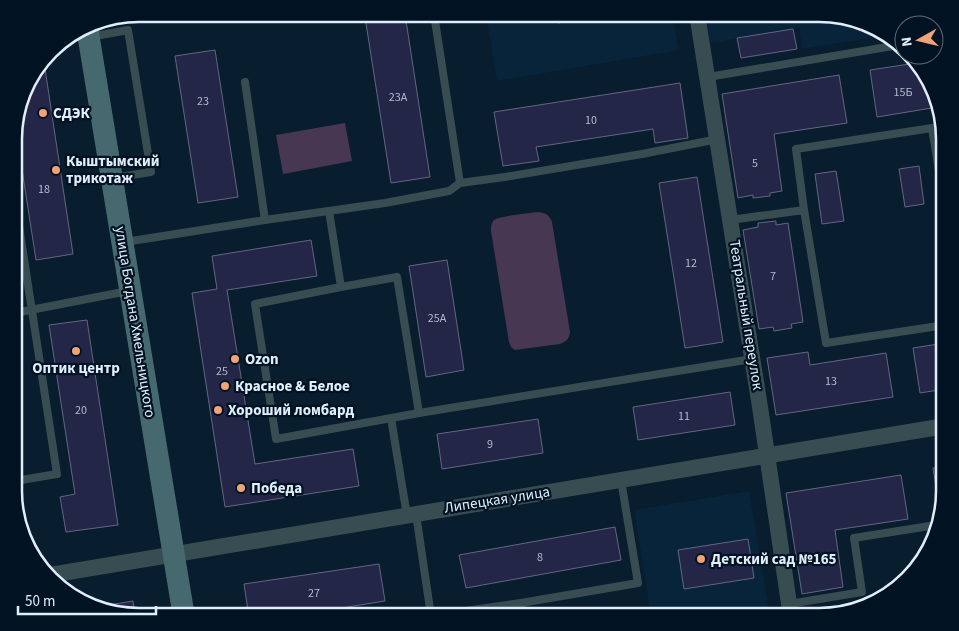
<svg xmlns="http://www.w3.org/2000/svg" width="959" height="631" font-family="'Source Sans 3',sans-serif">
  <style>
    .built { fill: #08243a }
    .green { fill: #483753 }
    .building { fill: #242648; stroke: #626680 }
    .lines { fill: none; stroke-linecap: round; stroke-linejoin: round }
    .service { stroke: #374d51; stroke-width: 8 }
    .minor { stroke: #374d51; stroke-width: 16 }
    .secondary { stroke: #466970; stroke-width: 22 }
    .poi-dot { fill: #efa377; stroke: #011323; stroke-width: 2 }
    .labels { text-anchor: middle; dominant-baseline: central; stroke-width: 4.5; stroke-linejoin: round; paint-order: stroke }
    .number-label { font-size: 12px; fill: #b2bcce }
    .poi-label { font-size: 15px; font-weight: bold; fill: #e1eefa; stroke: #011323; text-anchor: start }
    .street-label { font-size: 15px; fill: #e1eefa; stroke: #011323 }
    .rim { fill: none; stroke: #e1eefa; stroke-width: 2.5 }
  </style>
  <rect width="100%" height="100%" fill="#081d2d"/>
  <g class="built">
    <path d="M486 14H672L679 50 497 81Z"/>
    <path d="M705 14H820L889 35 802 49 799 28 710 43Z"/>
    <path d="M749 491 770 617H626L625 612 650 608 634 510Z"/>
  </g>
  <g class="green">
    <path d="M345 123 352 161 283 174 276 135Z"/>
    <path d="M539 212C546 213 549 215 552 222L570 332C569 339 567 341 560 344L515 350 511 347 509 342 491 231C491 228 491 223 494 220 500 216 530 213 539 212Z"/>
  </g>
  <g class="building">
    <path d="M385 14H405L430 177 391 183 365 17Z"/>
    <path d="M556 14H604V15L558 23Z"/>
    <path d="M793 29 797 49 741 58 737 38Z"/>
    <path d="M215 50 238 197 198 203 175 56Z"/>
    <path d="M44 62 73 254 36 260 15 124 27 84Z"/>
    <path d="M916 63 929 77 938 107 877 117 870 70Z"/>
    <path d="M839 75 847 123 774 134 782 191 770 193V196L753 198V195L738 198 722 94Z"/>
    <path d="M680 83 688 138 655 143 653 129 536 147 539 161 503 166 494 112Z"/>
    <path d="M919 166 924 204 905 207 899 169Z"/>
    <path d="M836 171 844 221 822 224 815 174Z"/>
    <path d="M697 177 723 342 685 348 659 183Z"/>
    <path d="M776 221V225L788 223 803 322 791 324 792 328 774 331 773 327 759 329 743 230 758 227V223Z"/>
    <path d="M311 240 317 276 227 290 255 464 353 449 359 486 225 507 192 293 217 289 212 256Z"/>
    <path d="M447 260 464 370 426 377 409 266Z"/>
    <path d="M87 320 118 525 66 532 60 497 75 494 49 325Z"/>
    <path d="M945 343V389L920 393 913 348Z"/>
    <path d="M808 352 810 365 886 353 893 397 776 415 767 358Z"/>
    <path d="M730 392 735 425 638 440 633 407Z"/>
    <path d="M538 419 543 453 442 469 437 434Z"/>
    <path d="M945 467V499L941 512H940L933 468Z"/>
    <path d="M901 475 908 519 835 530 843 587 802 594 786 493Z"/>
    <path d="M22 503 27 538 25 539 15 507V505Z"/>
    <path d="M615 527 621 560 466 588 459 555Z"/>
    <path d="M748 539 754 578 684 589 678 550Z"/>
    <path d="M379 564 385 601 285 617H249L244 584Z"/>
    <path d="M133 601 135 616 103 606Z"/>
  </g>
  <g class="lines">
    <g class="service">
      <path d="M434 14 460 183"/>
      <path d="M90 37 128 30 151 172 113 178"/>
      <path d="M708 77 899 45"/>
      <path d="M245 82 265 220"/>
      <path d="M943 176 940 177 945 209"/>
      <path d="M15 200 57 474 15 481"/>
      <path d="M804 210 796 149 932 128 940 177"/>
      <path d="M329 211 341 287 255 304 276 439 419 413 752 359"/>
      <path d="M730 220 804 210 826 343 945 325"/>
      <path d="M125 242 265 220 385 203 449 191 460 183 505 177 642 154 718 139"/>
      <path d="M341 287 397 277 419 413"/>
      <path d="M15 313 128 291"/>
      <path d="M391 418 407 516"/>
      <path d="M416 514 431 616"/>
      <path d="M521 603 523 617"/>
      <path d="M789 604 862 592 854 538 936 525"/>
      <path d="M423 617 521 603 638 583 621 480"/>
    </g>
    <g class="minor">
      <path d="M697 14 760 407 791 617"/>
      <path d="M50 575 945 426"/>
    </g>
    <path class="secondary" d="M87 27 184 617"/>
  </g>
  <g class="poi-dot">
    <circle cx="43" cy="113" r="5"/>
    <circle cx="56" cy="170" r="5"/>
    <circle cx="76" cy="351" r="5"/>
    <circle cx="235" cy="359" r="5"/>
    <circle cx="225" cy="386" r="5"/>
    <circle cx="218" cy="410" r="5"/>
    <circle cx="241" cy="488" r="5"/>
    <circle cx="701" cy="559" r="5"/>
  </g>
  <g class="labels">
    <g class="number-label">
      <text x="903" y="92">15Б</text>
      <text x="398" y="97">23А</text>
      <text x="203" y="101">23</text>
      <text x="591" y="120">10</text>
      <text x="755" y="163">5</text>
      <text x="44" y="189">18</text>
      <text x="691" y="263">12</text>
      <text x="773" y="276">7</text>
      <text x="437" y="318">25А</text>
      <text x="222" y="371">25</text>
      <text x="831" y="381">13</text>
      <text x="81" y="410">20</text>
      <text x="684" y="416">11</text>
      <text x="490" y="444">9</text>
      <text x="540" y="557">8</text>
      <text x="314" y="593">27</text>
    </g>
    <g class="poi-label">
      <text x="53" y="113">СДЭК</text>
      <text x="66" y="161">Кыштымский<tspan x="66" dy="17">трикотаж</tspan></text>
      <text x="245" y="359">Ozon</text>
      <text x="76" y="368" text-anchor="middle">Оптик центр</text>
      <text x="235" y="386">Красное &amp; Белое</text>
      <text x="228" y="410">Хороший ломбард</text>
      <text x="251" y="488">Победа</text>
      <text x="711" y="559">Детский сад №165</text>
    </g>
    <g class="street-label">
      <text transform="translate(746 315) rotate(81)">Театральный переулок</text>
      <text transform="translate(135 322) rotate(81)">улица Богдана Хмельницкого</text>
      <text transform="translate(497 500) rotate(-9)">Липецкая улица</text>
    </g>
  </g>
  <path d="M0 0H959V631H0ZM139 22H819A117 117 0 0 1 936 139V491A117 117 0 0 1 819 608H139A117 117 0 0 1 22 491V139A117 117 0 0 1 139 22Z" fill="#011323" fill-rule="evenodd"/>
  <path class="rim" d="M139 22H819A117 117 0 0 1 936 139V491A117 117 0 0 1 819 608H139A117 117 0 0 1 22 491V139A117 117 0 0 1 139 22Z"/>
  <g transform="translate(919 40) rotate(262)"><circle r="24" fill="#011323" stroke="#5b6b79"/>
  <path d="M0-4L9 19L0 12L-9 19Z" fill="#efa377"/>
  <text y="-8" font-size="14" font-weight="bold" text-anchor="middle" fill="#e1eefa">N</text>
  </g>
  <path d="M18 606v8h138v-8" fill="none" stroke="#e1eefa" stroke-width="2.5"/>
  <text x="25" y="606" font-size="15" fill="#e1eefa" stroke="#011323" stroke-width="4" paint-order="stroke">50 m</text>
</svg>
